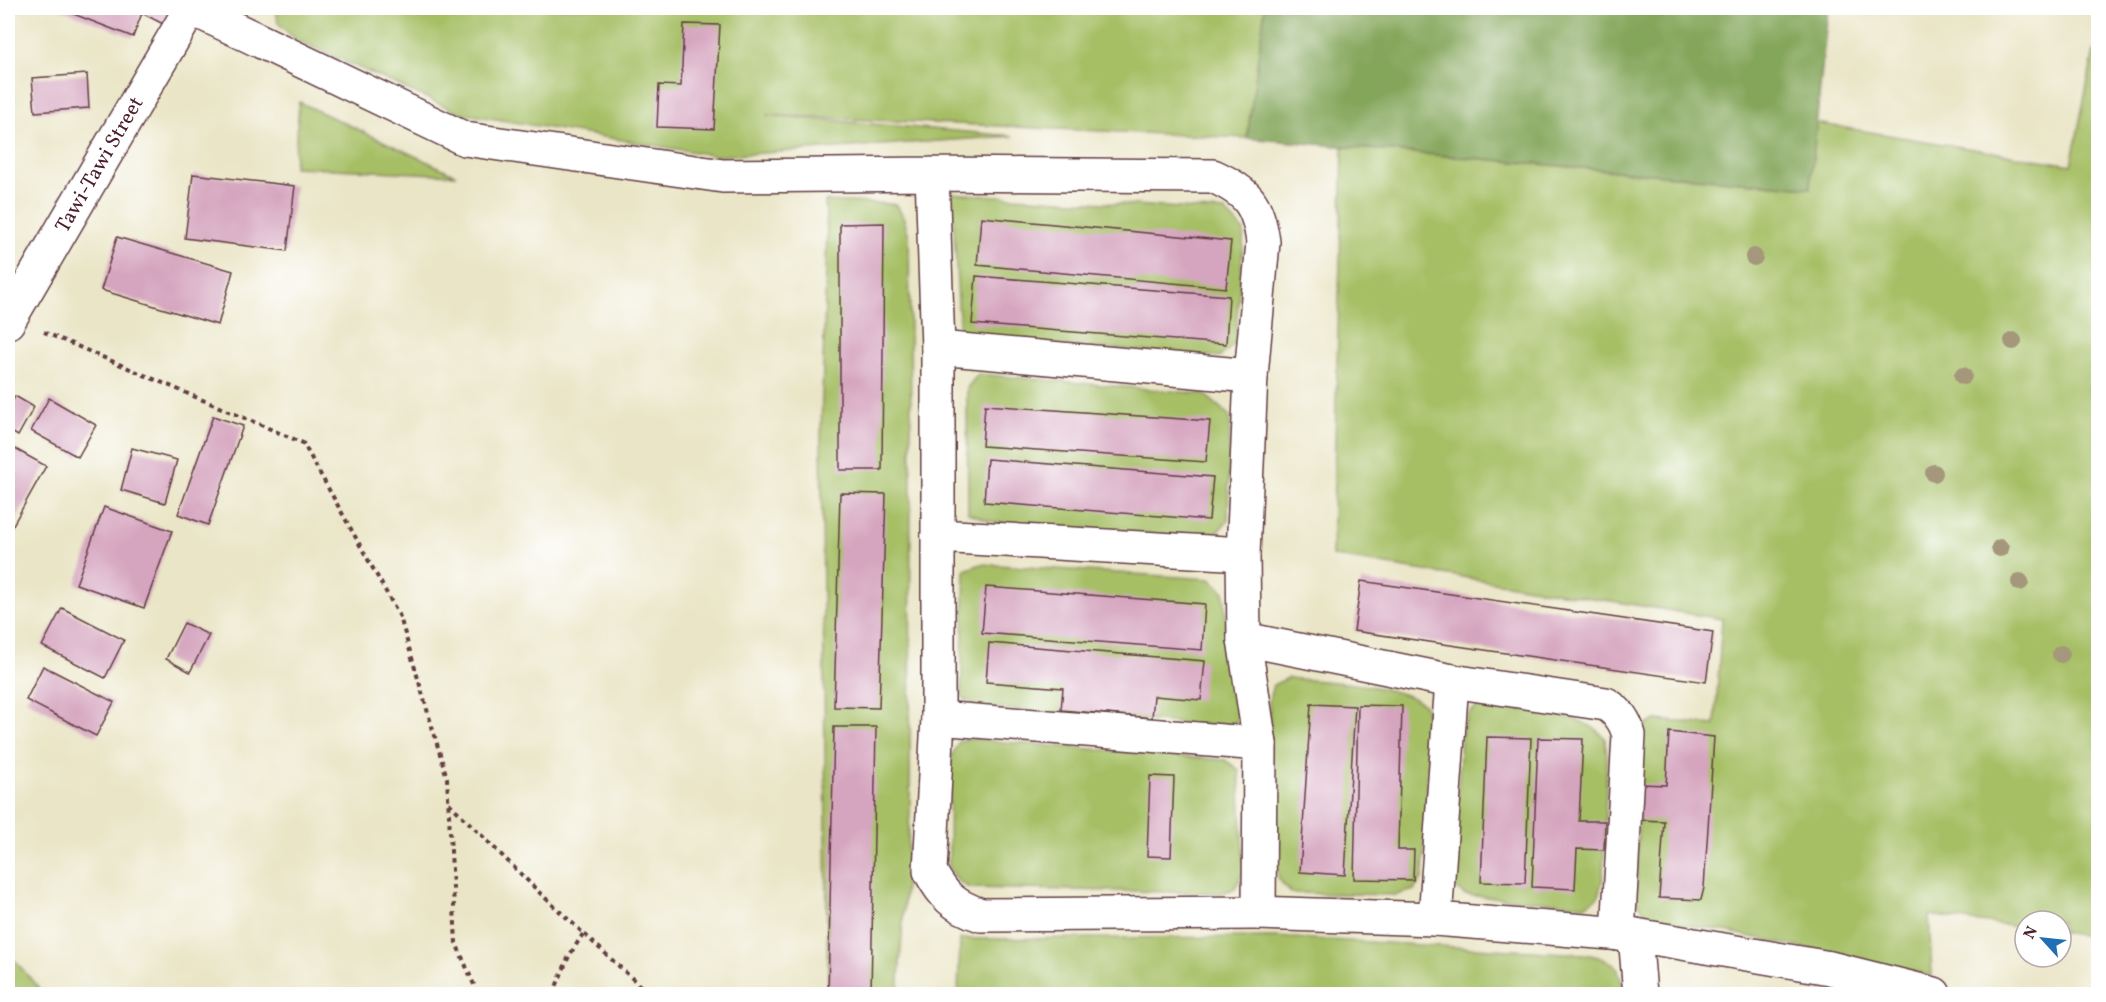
<svg xmlns="http://www.w3.org/2000/svg" width="2106" height="1002" font-family="Vollkorn,serif">
  <style>
    .green { fill: #a6bf65; stroke: #786f48; stroke-width: 1.5 }
    .forest { fill: #84a65a; stroke: #676242; stroke-width: 1.5 }
    .building { fill: #d5a5bf }
    .lines { fill: none; stroke-linecap: round; stroke-linejoin: round }
    .minor-casing { stroke: #623d42; stroke-width: 36 }
    .path { stroke: #623d42; stroke-width: 4; stroke-dasharray: 4.5 4.5; stroke-linecap: butt }
    .minor { stroke: #fff; stroke-width: 33 }
    .tree { fill: #a4977c }
    .labels { text-anchor: middle; dominant-baseline: central; stroke-width: 4.5; stroke-linejoin: round; paint-order: stroke }
    .street-label { font-size: 21px; fill: #4a1f2b; stroke: #fff }
  </style>
  <rect width="100%" height="100%" fill="#fff"/>
  <filter id="ink" filterUnits="userSpaceOnUse"><feTurbulence type="fractalNoise" baseFrequency=".0167" numOctaves="2"/><feDisplacementMap in="SourceGraphic" scale="12" xChannelSelector="R" yChannelSelector="G"/><feConvolveMatrix kernelMatrix="1 2 1 2 8 2 1 2 1" color-interpolation-filters="sRGB"/></filter>
  <filter id="wash" filterUnits="userSpaceOnUse"><feTurbulence type="fractalNoise" baseFrequency=".008" numOctaves="4" result="noise"/><feDisplacementMap in="SourceGraphic" scale="24" xChannelSelector="R" yChannelSelector="G"/><feGaussianBlur stdDeviation="1.35" result="paint"/><feColorMatrix in="noise" values="0 0 0 0 0 0 0 0 0 0 0 0 0 0 0 0 0 1.4 0 .05"/><feComposite in="paint" operator="in"/></filter>
  <g filter="url(#wash)">
    <rect width="100%" height="100%" fill="#eae5c6"/>
    <g class="green">
      <path d="M276 8H1265L1247 138 766 115 1013 136 718 156 460 113 295 39 278 23Z"/>
      <path d="M2094 51H2098V937L2061 932V921H2025V928L1929 915 1932 976 1725 931 1668 922 1647 914 1636 900 1640 747 1644 726 1656 720 1715 725 1722 619 1332 556 1343 147 1809 188 1816 123 2071 165Z"/>
      <path d="M299 102 456 175 294 167Z"/>
      <path d="M952 193 1225 211 1244 231 1235 344 1220 357 960 338Z"/>
      <path d="M825 201 895 204 903 216 909 236 911 424 910 812 898 994H828L821 432 827 233Z"/>
      <path d="M978 374 1204 394 1230 416 1228 521 1211 538 994 522 968 513 967 388Z"/>
      <path d="M981 564 1210 579 1224 592 1228 646 1240 715 1232 727 976 707 961 696 965 570Z"/>
      <path d="M1288 678C1329 683 1390 682 1424 704L1430 728 1423 877 1414 890 1396 895 1291 893 1279 880 1274 854 1269 700 1273 685Z"/>
      <path d="M1478 707C1507 708 1566 712 1590 726 1596 729 1601 734 1605 738L1607 757 1603 877 1598 897 1586 905 1464 895 1453 885 1461 736 1468 714Z"/>
      <path d="M969 739 1225 760 1239 770 1244 872 1234 889 1221 893 969 888 958 881 949 866 950 760 959 741Z"/>
      <path d="M1275 937 1584 954C1614 959 1620 964 1624 994H958L960 939Z"/>
      <path d="M8 953 44 994H8Z"/>
    </g>
    <path class="forest" d="M1265 8H1828L1810 188 1247 138Z"/>
    <g id="blocks">
      <g class="building">
        <path d="M58 8H179L167 26 142 13 133 37Z"/>
        <path d="M684 24 720 25 714 129 657 127 659 85 681 86Z"/>
        <path d="M87 74 89 108 35 112 32 78Z"/>
        <path d="M193 174 295 186 287 251 185 238Z"/>
        <path d="M981 217 1231 241 1226 288 977 265Z"/>
        <path d="M884 223 882 470H840V224Z"/>
        <path d="M117 237 233 271 218 325 101 290Z"/>
        <path d="M976 276 1229 296 1226 344 972 324Z"/>
        <path d="M15 396 34 407 18 436 8 430V410Z"/>
        <path d="M49 398 96 425 78 457 31 431Z"/>
        <path d="M985 405 1210 421 1206 462 982 446Z"/>
        <path d="M213 416 243 426 208 525 178 514Z"/>
        <path d="M8 445 46 466 9 532 8 531Z"/>
        <path d="M132 448 177 460 165 503 121 490Z"/>
        <path d="M987 459 1213 477 1209 520 984 502Z"/>
        <path d="M840 493 886 494 879 708 834 707Z"/>
        <path d="M104 507 172 531 144 608 76 584Z"/>
        <path d="M1361 581 1713 632 1706 682 1354 631Z"/>
        <path d="M986 587 1205 604 1202 650 982 633Z"/>
        <path d="M62 608 124 640 105 678 42 646Z"/>
        <path d="M184 623 209 635 190 672 166 659Z"/>
        <path d="M989 643 1205 661 1201 700 1154 696 1152 718 1061 710 1063 688 986 682Z"/>
        <path d="M43 666 114 702 96 736 26 700Z"/>
        <path d="M1311 704 1355 706 1345 875 1300 872Z"/>
        <path d="M1358 705 1402 706 1398 850H1414L1413 880 1354 879Z"/>
        <path d="M834 727H876L871 994H828Z"/>
        <path d="M1669 732 1714 737 1704 888 1701 900 1659 898 1664 821 1639 820 1641 784 1666 785Z"/>
        <path d="M1487 737 1531 738 1525 883 1481 882Z"/>
        <path d="M1538 738 1583 739 1579 821H1605L1604 850 1577 849 1575 889 1532 887Z"/>
        <path d="M1150 776 1174 777 1171 857 1147 856Z"/>
      </g>
    </g>
  </g>
  <g filter="url(#ink)">
    <use href="#blocks" fill-opacity="0" stroke="#623d42" stroke-width="1.5"/>
    <g class="lines">
      <defs>
        <g id="minor">
          <path d="M191 8 465 139 723 176 932 174 1213 176C1248 192 1258 204 1263 242L1251 376 1243 554 1244 639 1260 744 1259 913 981 915C954 906 943 896 930 871L938 718V348L932 174"/>
          <path id="s1" d="M8 322 191 8"/>
          <path d="M938 348 1251 376"/>
          <path d="M938 536 1243 554"/>
          <path d="M1244 639 1452 681 1606 704C1619 712 1625 721 1629 735L1618 934"/>
          <path d="M938 718 1260 744"/>
          <path d="M1259 913 1435 919 1635 935"/>
          <path d="M1435 919 1452 681"/>
          <path d="M1640 994 1635 935 1830 968 1934 994"/>
        </g>
      </defs>
      <use href="#minor" class="minor-casing"/>
      <g class="path">
        <path d="M44 332 303 443 400 617 447 778 456 943 478 994"/>
        <path d="M449 803 541 894 649 994"/>
        <path d="M553 994 569 956 583 934"/>
      </g>
      <use href="#minor" class="minor"/>
    </g>
    <g class="tree">
      <circle cx="1754" cy="257" r="9"/>
      <circle cx="2013" cy="341" r="9"/>
      <circle cx="1963" cy="376" r="9"/>
      <circle cx="1934" cy="473" r="9"/>
      <circle cx="2000" cy="548" r="9"/>
      <circle cx="2020" cy="582" r="9"/>
      <circle cx="2061" cy="654" r="9"/>
    </g>
  </g>
  <g class="labels">
    <g class="street-label">
      <text stroke="none"><textPath href="#s1" startOffset="182">Tawi-Tawi Street</textPath></text>
    </g>
  </g>
  <rect width="2106" height="1002" fill="none" stroke="#fff" stroke-width="30"/>
  <g transform="translate(2043 939) rotate(297)"><circle r="28" fill="#ffffff" stroke="#b7a5aa" stroke-width="1.5"/>
  <path d="M0-4.5L10 22L0 15L-10 22Z" fill="#1f6fb2"/>
  <text y="-9" font-size="16" font-weight="bold" text-anchor="middle" fill="#4a1f2b">N</text>
  </g>
</svg>
